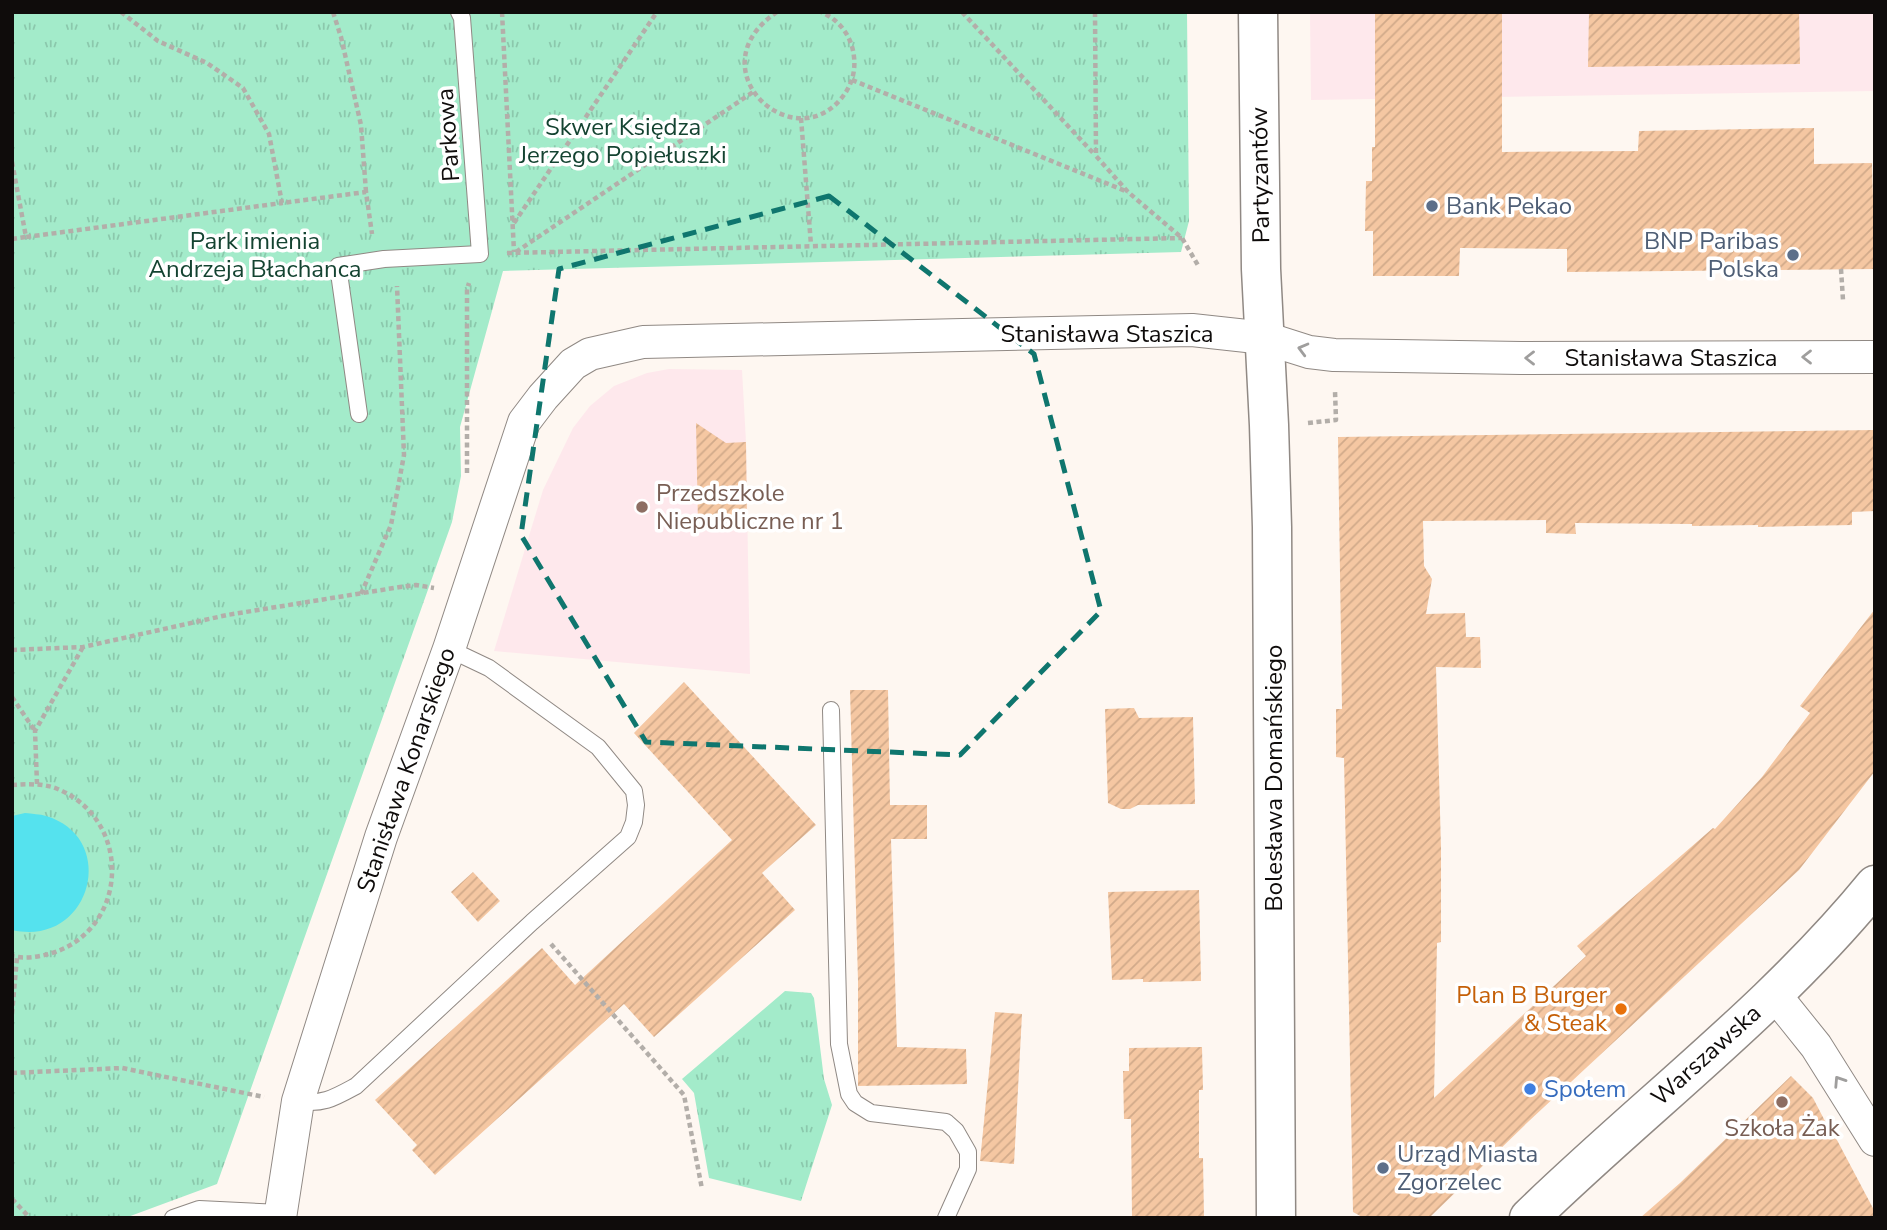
<svg xmlns="http://www.w3.org/2000/svg" width="1887" height="1230" font-family="'Nunito Sans',sans-serif">
  <style>
    .education { fill: #fee8ec }
    .park { fill: url(#park-tufts) }
    .water { fill: #55e2ee }
    .building { fill: url(#building-hatch) }
    .lines { fill: none; stroke-linecap: round; stroke-linejoin: round }
    .lane-casing { stroke: #908984; stroke-width: 18 }
    .street-casing { stroke: #908984; stroke-width: 34 }
    .secondary-casing { stroke: #908984; stroke-width: 41 }
    .path { stroke: #b3aea9; stroke-width: 4.5; stroke-dasharray: 5 3.5; stroke-linecap: butt }
    .lane { stroke: #fff; stroke-width: 16 }
    .street { stroke: #fff; stroke-width: 32 }
    .secondary { stroke: #fff; stroke-width: 38 }
    .oneway { stroke: #9f9e9d }
    .marked { fill: none; stroke: #0f766e; stroke-width: 5; stroke-dasharray: 14 9; stroke-linejoin: round }
    .service-dot { fill: #5c6f8a; stroke: #fff; stroke-width: 2.5 }
    .education-dot { fill: #8d6e63; stroke: #fff; stroke-width: 2.5 }
    .food-dot { fill: #e8710a; stroke: #fff; stroke-width: 2.5 }
    .shop-dot { fill: #3f7fe0; stroke: #fff; stroke-width: 2.5 }
    .labels { text-anchor: middle; dominant-baseline: central; stroke-width: 7; stroke-linejoin: round; paint-order: stroke }
    .park-label { font-size: 24px; fill: #144331; stroke: #fff }
    .street-label { font-size: 24px; fill: #0f0c0b; stroke: #fff }
    .service-label { font-size: 24px; fill: #4e5e75; stroke: #fff; text-anchor: start }
    .education-label { font-size: 24px; fill: #785e54; stroke: #fff; text-anchor: start }
    .food-label { font-size: 24px; fill: #c56008; stroke: #fff; text-anchor: end }
    .shop-label { font-size: 24px; fill: #366cbe; stroke: #fff; text-anchor: start }
  </style>
  <defs>
    <pattern id="park-tufts" width="24" height="20" patternUnits="userSpaceOnUse" patternTransform="scale(1.75)"><rect width="24" height="20" fill="#a3ebca"/><path d="M3 7l-1-3M5 7V3M7 7l1-3M15 17l-1-3M17 17v-4M19 17l1-3" fill="none" stroke="#8bc8ac"/></pattern>
    <pattern id="building-hatch" width="6" height="6" patternUnits="userSpaceOnUse" patternTransform="scale(1.75)"><rect width="6" height="6" fill="#f5c7a2"/><path d="M-1 1l2-2M0 6l6-6M5 7l2-2" fill="none" stroke="#d1aa8a"/></pattern>
  </defs>
  <rect width="100%" height="100%" fill="#fef7f1"/>
  <g class="education">
    <path d="M1310 12H1875V91L1311 100Z"/>
    <path d="M669 369 742 370 746 442 750 674 494 651 543 490 573 428 590 406 614 386 647 373Z"/>
  </g>
  <g class="park">
    <path d="M12 12H1187L1189 221 1181 252 503 271 460 427 461 476 452 522 217 1184 125 1218H12Z"/>
    <path d="M785 991 811 993 814 998 824 1079 832 1105 801 1201 709 1178 694 1093 682 1079Z"/>
  </g>
  <path class="water" d="M25 813C32 814 40 814 46 816 120 838 91 948 12 930V816Z"/>
  <g class="building">
    <path d="M1378 12H1502V152L1638 151 1639 131 1814 128V164L1872 163 1875 269 1567 272V249L1460 248 1459 276H1373V231H1365L1366 181H1372V147H1375V14Z"/>
    <path d="M1589 12H1799L1800 64 1588 67Z"/>
    <path d="M696 423 726 443 746 442 747 523 698 524Z"/>
    <path d="M1875 430V511L1852 512V525L1758 527V525L1692 526V524L1575 523 1576 534 1546 533V520L1423 521 1424 566 1432 579 1426 614 1465 613 1466 637H1480L1481 668 1436 667 1441 848V942L1437 943 1434 1098 1586 956 1577 946 1713 828 1715 829 1762 777 1810 713 1800 706 1875 609V771L1799 870 1529 1121 1429 1218H1364L1353 1212 1344 758 1336 757V709H1342L1338 437Z"/>
    <path d="M684 682 816 825 762 873 795 910 654 1037 624 1004 435 1175 412 1150 417 1145 375 1100 542 948 575 985 732 840 634 733Z"/>
    <path d="M850 690H888L890 805H927V839H891L897 1047 966 1049 967 1084 858 1086V981Z"/>
    <path d="M1134 708 1139 718 1193 717 1195 804 1138 805 1130 809H1121L1108 803 1105 709Z"/>
    <path d="M473 872 500 901 478 922 451 892Z"/>
    <path d="M1199 890 1201 981 1143 982V979L1112 980 1108 892Z"/>
    <path d="M995 1012 1022 1014 1014 1164 980 1161Z"/>
    <path d="M1202 1047 1203 1090H1199V1158H1203L1204 1218H1132L1131 1119H1124L1123 1071H1129V1048Z"/>
    <path d="M1791 1076 1813 1098 1826 1123H1828L1875 1212V1218H1640L1680 1183Z"/>
  </g>
  <g class="lines">
    <defs>
      <g id="lane">
        <path d="M359 414 338 266 384 259 480 254 462 18 459 12"/>
        <path d="M831 710 839 1044 849 1094 855 1103 871 1113 946 1122 956 1131 968 1152V1169L946 1218"/>
        <path d="M298 1101C323 1105 334 1098 356 1086L532 922 628 837 634 822 636 805 634 791 598 747 489 668 449 649"/>
        <path d="M173 1218 199 1209 281 1213"/>
      </g>
      <g id="street">
        <path d="M1775 995 1816 1046 1875 1140"/>
        <path d="M280 1218 298 1101 381 837 449 649 524 422 543 397 573 364 590 354 643 342 1192 330 1265 338 1309 352 1334 355 1521 358 1875 357"/>
      </g>
      <g id="secondary">
        <path d="M1258 12 1261 269 1269 425 1272 527 1276 1218"/>
        <path d="M1529 1218C1644 1106 1774 1009 1875 885"/>
      </g>
    </defs>
    <use href="#lane" class="lane-casing"/>
    <use href="#street" class="street-casing"/>
    <use href="#secondary" class="secondary-casing"/>
    <g class="path">
      <path d="M121 12 158 41 207 63 243 88 269 134 282 203 366 192 372 234"/>
      <path d="M333 12 341 37 361 125 366 192"/>
      <path d="M502 12 514 252"/>
      <path d="M777 12C695 67 789 156 839 101 850 89 856 74 854 57 852 37 840 20 821 12"/>
      <path d="M962 12 1095 155"/>
      <path d="M1095 12 1096 156 1128 192 1182 238 1199 267"/>
      <path d="M852 80 1128 192"/>
      <path d="M801 118 811 245"/>
      <path d="M12 162 26 237 282 203"/>
      <path d="M514 223 657 12"/>
      <path d="M12 239 26 237"/>
      <path d="M516 252 753 92"/>
      <path d="M507 253 1182 238"/>
      <path d="M1841 269 1843 300"/>
      <path d="M1308 423 1336 420 1335 391"/>
      <path d="M467 473V289L469 283"/>
      <path d="M361 594 391 525 404 455 397 286"/>
      <path d="M12 650 83 647 227 615 400 587 416 585 434 588"/>
      <path d="M12 697 35 731"/>
      <path d="M37 784 35 731 83 647"/>
      <path d="M12 785C28 784 45 783 60 790 134 823 128 932 49 954 38 957 24 959 12 956"/>
      <path d="M551 944 684 1095 702 1189"/>
      <path d="M12 1014 17 957"/>
      <path d="M12 1073 122 1068 264 1097"/>
      <path d="M12 1199 30 1218"/>
    </g>
    <use href="#lane" class="lane"/>
    <use href="#street" class="street"/>
    <use href="#secondary" class="secondary"/>
  </g>
  <defs><path id="oneway-chevron" d="M-2-3.5L2.5 0L-2 3.5" fill="none" stroke-width="1.6" stroke-linecap="round" stroke-linejoin="round" transform="scale(1.75)"/></defs>
  <g class="oneway">
    <use href="#oneway-chevron" transform="translate(1303 349) rotate(-165)"/>
    <use href="#oneway-chevron" transform="translate(1807 357) rotate(180)"/>
    <use href="#oneway-chevron" transform="translate(1530 358) rotate(-180)"/>
    <use href="#oneway-chevron" transform="translate(1839 1081) rotate(-123)"/>
  </g>
  <path class="marked" d="M829 196 1034 354 1101 611 960 755 646 742 521 535 559 269Z"/>
  <g class="service-dot">
    <circle cx="1432" cy="206" r="7"/>
    <circle cx="1793" cy="255" r="7"/>
    <circle cx="1383" cy="1168" r="7"/>
  </g>
  <g class="education-dot">
    <circle cx="642" cy="507" r="7"/>
    <circle cx="1782" cy="1102" r="7"/>
  </g>
  <circle class="food-dot" cx="1621" cy="1009" r="7"/>
  <circle class="shop-dot" cx="1530" cy="1089" r="7"/>
  <g class="labels">
    <g class="park-label">
      <text x="623" y="127">Skwer Księdza<tspan x="623" dy="28">Jerzego Popiełuszki</tspan></text>
      <text x="255" y="241">Park imienia<tspan x="255" dy="28">Andrzeja Błachanca</tspan></text>
    </g>
    <g class="street-label">
      <text transform="translate(448 135) rotate(-94)">Parkowa</text>
      <text transform="translate(1260 175) rotate(-91)">Partyzantów</text>
      <text x="1107" y="334">Stanisława Staszica</text>
      <text x="1671" y="358">Stanisława Staszica</text>
      <text transform="translate(406 770) rotate(-71)">Stanisława Konarskiego</text>
      <text transform="translate(1274 778) rotate(-90)">Bolesława Domańskiego</text>
      <text transform="translate(1706 1055) rotate(-42)">Warszawska</text>
    </g>
    <g class="service-label">
      <text x="1446" y="206">Bank Pekao</text>
      <text x="1779" y="241" text-anchor="end">BNP Paribas<tspan x="1779" dy="28">Polska</tspan></text>
      <text x="1397" y="1154">Urząd Miasta<tspan x="1397" dy="28">Zgorzelec</tspan></text>
    </g>
    <g class="education-label">
      <text x="656" y="493">Przedszkole<tspan x="656" dy="28">Niepubliczne nr 1</tspan></text>
      <text x="1782" y="1128" text-anchor="middle">Szkoła Żak</text>
    </g>
    <g class="food-label">
      <text x="1607" y="995">Plan B Burger<tspan x="1607" dy="28">&amp; Steak</tspan></text>
    </g>
    <g class="shop-label">
      <text x="1544" y="1089">Społem</text>
    </g>
  </g>
  <rect width="1887" height="1230" fill="none" stroke="#0f0c0b" stroke-width="28"/>
</svg>
